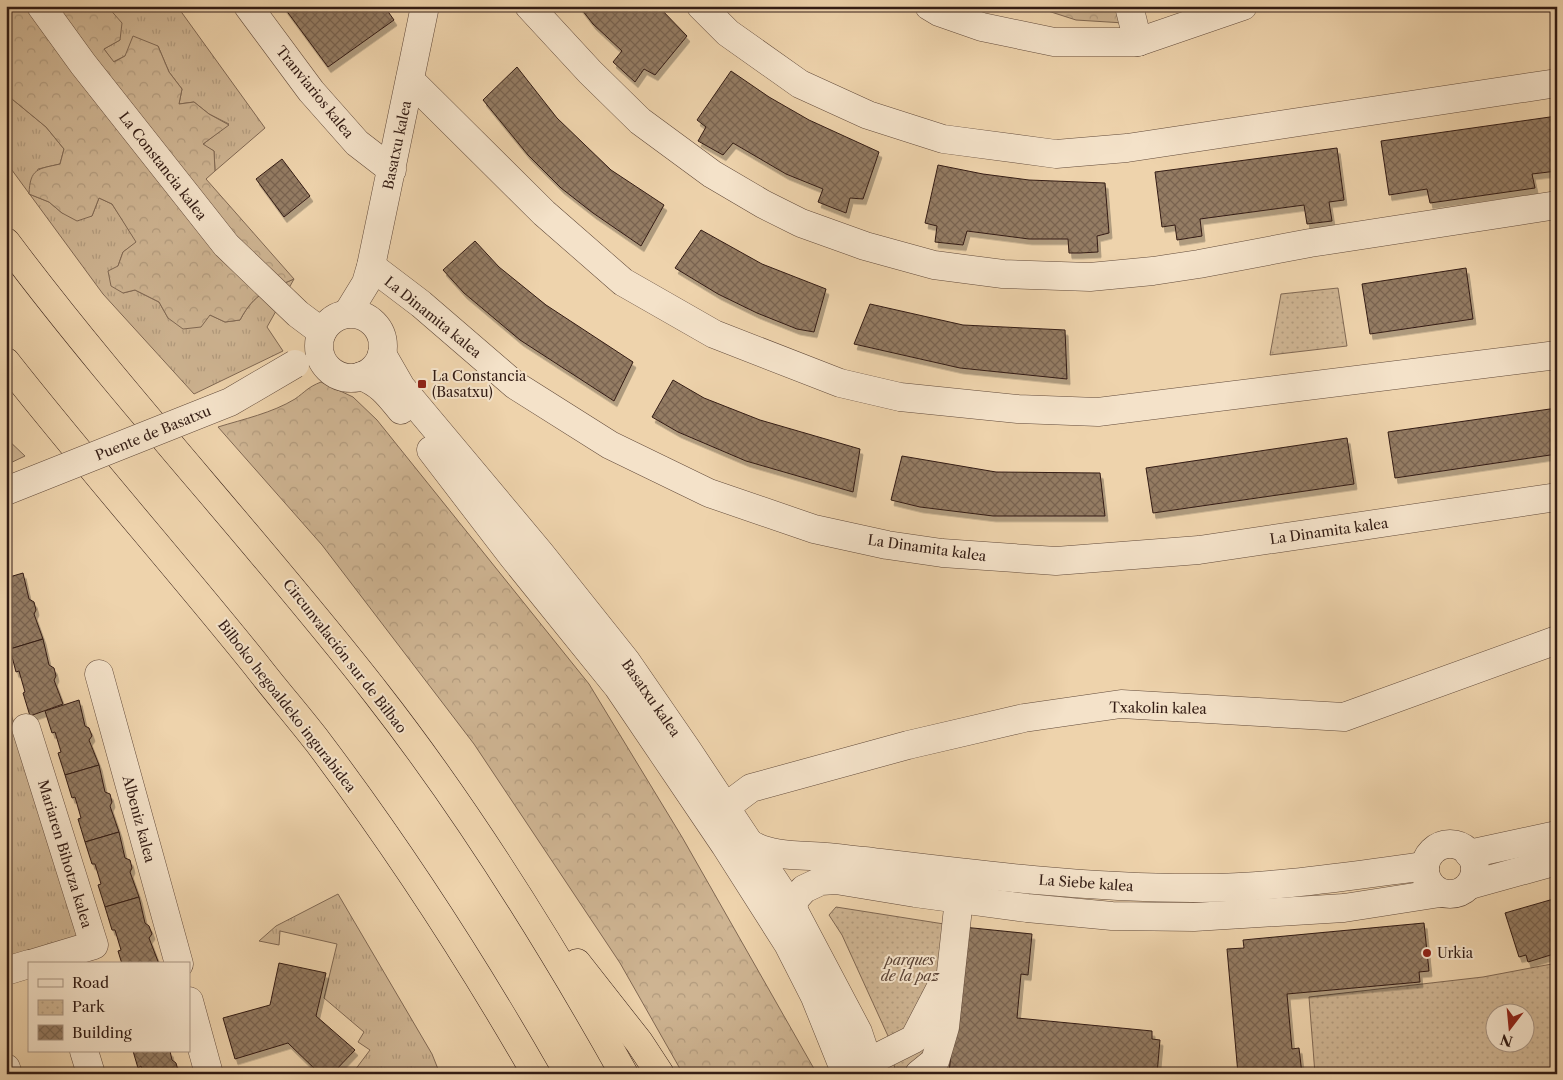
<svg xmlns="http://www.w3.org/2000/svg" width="1563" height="1080" font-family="'Libre Caslon Text',serif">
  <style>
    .grass { fill: url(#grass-tufts); stroke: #806853 }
    .forest { fill: url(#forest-crowns); stroke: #806853 }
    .park { fill: url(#park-dots); stroke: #806853; fill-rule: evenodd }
    .building { fill: url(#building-cross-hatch); stroke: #331c14; filter: url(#shadow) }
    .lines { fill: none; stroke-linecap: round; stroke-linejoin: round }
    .minor-casing { stroke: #624a3a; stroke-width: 29 }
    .highway-casing { stroke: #331c14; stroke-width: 29 }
    .minor { stroke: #f4e2c9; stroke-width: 28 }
    .highway { stroke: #eed3ac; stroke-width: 28 }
    .minor-bridge-casing { stroke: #624a3a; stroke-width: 29; stroke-linecap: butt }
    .minor-bridge { stroke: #f4e2c9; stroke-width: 28 }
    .poi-dot { fill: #8f2418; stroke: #f4e2c9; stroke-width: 2 }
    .labels { text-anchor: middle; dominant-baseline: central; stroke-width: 4; stroke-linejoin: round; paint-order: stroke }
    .street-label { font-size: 14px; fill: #331c14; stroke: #f4e2c9 }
    .poi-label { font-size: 14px; fill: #331c14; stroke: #f4e2c9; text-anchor: start }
    .park-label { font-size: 14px; font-style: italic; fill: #5a4234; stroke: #f4e2c9 }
  </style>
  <defs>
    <pattern id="grass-tufts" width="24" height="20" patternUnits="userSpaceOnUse" patternTransform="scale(1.25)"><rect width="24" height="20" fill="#ceb492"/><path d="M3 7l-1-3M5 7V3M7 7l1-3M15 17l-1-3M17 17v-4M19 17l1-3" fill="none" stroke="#b19a7d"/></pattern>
    <pattern id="forest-crowns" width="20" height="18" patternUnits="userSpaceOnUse" patternTransform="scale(1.25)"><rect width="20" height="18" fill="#ceb492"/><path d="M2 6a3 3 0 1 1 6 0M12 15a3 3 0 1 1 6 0" fill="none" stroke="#b19a7d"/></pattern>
    <pattern id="park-dots" width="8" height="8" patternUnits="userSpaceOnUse" patternTransform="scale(1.25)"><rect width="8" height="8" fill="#ceb492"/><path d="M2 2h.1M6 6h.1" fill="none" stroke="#b19a7d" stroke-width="1.8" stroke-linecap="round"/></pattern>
    <pattern id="building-cross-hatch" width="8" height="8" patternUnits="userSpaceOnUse" patternTransform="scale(1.25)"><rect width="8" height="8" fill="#947b63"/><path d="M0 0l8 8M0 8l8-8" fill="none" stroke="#796450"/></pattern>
    <filter id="shadow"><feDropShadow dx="3" dy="5.5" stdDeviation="0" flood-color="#0004"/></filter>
  </defs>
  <rect width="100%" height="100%" fill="#eed3ac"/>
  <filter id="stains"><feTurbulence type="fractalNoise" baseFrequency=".004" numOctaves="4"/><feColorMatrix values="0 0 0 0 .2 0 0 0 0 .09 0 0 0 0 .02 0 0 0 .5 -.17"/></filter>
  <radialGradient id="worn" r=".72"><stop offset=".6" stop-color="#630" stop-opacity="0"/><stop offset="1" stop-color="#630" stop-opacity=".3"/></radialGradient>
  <g class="grass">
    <path d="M107 6H177L265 128 215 171 214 151 202 145 229 124 209 114 194 102 179 104 182 89 169 72 158 46 125 56 113 62 104 49 120 40Z"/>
    <path d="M6 91 12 99 46 127 64 149 60 164 38 169 29 194 49 202 62 213 92 216 99 198 112 204 137 242 123 252 118 266 123 293 135 290 159 302 168 318 210 315 225 322 240 320C255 292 267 291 294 279L267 327 283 351 194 394 103 294 6 162Z"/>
    <path d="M6 438 25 456 6 465Z"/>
    <path d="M6 698 80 937 6 960Z"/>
    <path d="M338 894 432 1054 440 1074H352L370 1050 358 1042 364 1032 324 998 337 944 280 931 279 945 259 941 276 926Z"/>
  </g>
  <g class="forest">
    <path d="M6 6H107L122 23 120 40 104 49 114 62 125 56 133 36 158 46 169 72 182 89 179 104 194 102 209 114 229 125 203 144 214 151 215 171 206 179 294 279C267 291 255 292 240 320L225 322 210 315 201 327 183 329 168 318 159 302 135 290 123 293 111 286 108 271 118 266 123 252 136 242 112 204 99 198 92 216 77 221 62 213 49 202 29 194C30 168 38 169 60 164L64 149 46 127 12 99 6 91Z"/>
    <path d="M1046 6H1119L1124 23 1076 20 1048 11Z"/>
    <path d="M321 382 353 397 377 420 589 684 682 837 817 1074H683L620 963 474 744 322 545 218 427C244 419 272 413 295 399 305 392 308 387 321 382Z"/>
  </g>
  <g class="park">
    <path d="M1338 288 1347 346 1270 355 1281 294Z"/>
    <path d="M836 907 963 927 949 1074H896L888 1036 842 935 829 915Z"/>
    <path d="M1557 963V1074H1315L1309 997 1483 977ZM1496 1012H1526V1042H1496Z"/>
  </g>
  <g class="building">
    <path d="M283 6H384L394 20 328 67Z"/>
    <path d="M579 6H658L687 36 655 75 644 69 635 82 613 62 622 51 593 24Z"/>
    <path d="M517 67 557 118 611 170 664 205 641 246 593 213 561 188 528 155 483 100Z"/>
    <path d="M731 71 769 97 809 120 879 152 863 199 850 198 846 213 828 206 818 202 823 189 786 174 733 143 723 155 698 141 706 127 697 120Z"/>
    <path d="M1557 116V171L1532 174 1535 188 1430 203 1427 189 1389 195 1381 141Z"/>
    <path d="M1337 148 1344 200 1329 202 1332 221 1307 224 1304 205 1200 219 1202 236 1177 240 1175 225 1162 227 1155 172Z"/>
    <path d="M282 159 310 196 284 217 256 179Z"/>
    <path d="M938 165 983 174 1029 180 1105 183 1109 233 1097 236 1098 252 1080 253H1069L1068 239H1029L967 231 963 245 935 242 937 226 925 223Z"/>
    <path d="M701 230 762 264 826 289 814 332 797 329 757 313 718 294 675 268Z"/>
    <path d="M475 241 499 267 546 305 633 362 614 401 520 340 464 293 443 270Z"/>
    <path d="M1466 268 1473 319 1370 334 1362 284Z"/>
    <path d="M870 304 963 325 1065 330 1067 379 960 368 854 344Z"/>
    <path d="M673 380 704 398 760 420 860 449 853 492 746 461 678 432 652 417Z"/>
    <path d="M1557 408V454L1395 478 1388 432Z"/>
    <path d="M1347 438 1354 484 1153 513 1146 468Z"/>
    <path d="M902 456 996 472 1100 473 1105 516H993L920 507 891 500Z"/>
    <path d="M23 573 29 599 34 602 36 610 34 614 43 639 10 649 6 639V578Z"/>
    <path d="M43 639 49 665 54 668 56 676 54 680 63 704 30 716 23 693 25 692 19 671 16 672 10 649Z"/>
    <path d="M79 700 85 726 89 728 92 736 89 740 99 765 65 775 58 753 61 752 55 732 52 733 45 711Z"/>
    <path d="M99 765 105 792 110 794 112 802 110 806 119 832 85 842 78 819 81 818 75 797 72 798 65 775Z"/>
    <path d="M119 832 125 858 130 860 132 868 130 872 139 897 105 907 98 885 101 884 95 864H92L85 842Z"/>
    <path d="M139 897 145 923 149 926 152 934 149 938 159 964H122L118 951 121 950 115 930H112L105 907Z"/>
    <path d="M1557 898V953L1528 962 1526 955 1519 957 1505 913Z"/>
    <path d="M1424 923 1429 971 1419 972 1420 982 1287 994 1292 1049 1299 1048 1302 1074H1238L1227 949 1244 948 1243 940Z"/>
    <path d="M963 927 1032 934 1028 975 1021 974 1017 1018 1152 1031V1039L1160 1040 1157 1074H949Z"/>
    <path d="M279 963 326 973 316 1016 355 1050 332 1074H320L288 1043 235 1059 223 1018 270 1005Z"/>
    <path d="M133 1051H170L172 1060 176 1063 178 1070 177 1074H144L141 1066 138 1068Z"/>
  </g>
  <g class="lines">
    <defs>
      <g id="minor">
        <path d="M41 6 83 64 226 245 298 314 322 332"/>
        <path d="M248 6 311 91 357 143 392 170"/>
        <path d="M529 6 590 72 640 121 712 174 763 204 801 223 865 246 934 265 1003 274 1090 277 1153 271 1199 264 1310 243 1557 205"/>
        <path d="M701 6 728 33 800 84 868 115 943 139 1056 154 1127 148 1557 83"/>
        <path d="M929 6 939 12 982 27 1054 42H1138L1243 6"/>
        <path d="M1129 6 1138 42"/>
        <path d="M410 80 544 213 623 282 714 334 840 383 900 397 1018 409 1098 412 1557 355"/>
        <path d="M371 266 421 304 515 385 610 445 709 493 814 529 887 545 942 553 1056 561 1199 550 1557 497"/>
        <path d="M347 314 366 283 371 266 425 6"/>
        <circle cx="351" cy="346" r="32"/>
        <path d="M382 354 401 387 540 553 626 661 688 751 793 909 858 1032 872 1074"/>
        <path d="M361 376C381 384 388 394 401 410"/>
        <path d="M431 450 513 557 618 687 725 845 788 944 815 997 846 1074"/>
        <path d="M99 674 179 964"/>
        <path d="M26 728 94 945 31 964"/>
        <path d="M731 803 751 788 908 745 1024 718 1121 704 1344 717 1557 640"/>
        <path d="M749 843C770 857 801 855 826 857 839 858 851 860 864 861 972 874 1082 888 1192 888 1268 889 1349 876 1425 866"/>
        <circle cx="1450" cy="869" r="25"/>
        <path d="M1469 854 1557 835"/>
        <path d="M1470 885 1557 861"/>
        <path d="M793 909 795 899 804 889 821 881 836 880 915 893 1027 908 1112 916 1194 917 1344 908 1440 893"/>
        <path d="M6 971 29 964"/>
        <path d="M189 1001 209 1074"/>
        <path d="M84 1051 91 1074"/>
        <path d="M868 1062 914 1039 940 989"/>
        <path d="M6 1068 8 1074"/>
        <path d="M919 1074 935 1061 945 1027 959 899"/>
      </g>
      <g id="highway">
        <path d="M6 242C123 398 257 540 377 694 470 813 550 942 624 1074"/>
        <path d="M6 362C87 465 174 563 256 665 276 691 298 716 318 742 398 848 470 959 536 1074"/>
        <path d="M577 963 639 1042 660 1074"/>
      </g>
    </defs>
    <use href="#minor" class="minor-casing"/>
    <use href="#highway" class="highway-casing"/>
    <use href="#minor" class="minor"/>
    <use href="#highway" class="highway"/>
    <defs>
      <path id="minor-bridge" d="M6 491 230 402 295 364"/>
    </defs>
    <use href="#minor-bridge" class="minor-bridge-casing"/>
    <use href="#minor-bridge" class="minor-bridge"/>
  </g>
  <g class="poi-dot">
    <rect x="417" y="379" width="10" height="10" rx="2.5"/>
    <circle cx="1427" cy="953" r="5"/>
  </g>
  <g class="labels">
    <g class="street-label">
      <text transform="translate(315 92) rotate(51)">Tranviarios kalea</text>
      <text transform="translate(397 145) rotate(-78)">Basatxu kalea</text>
      <text transform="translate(163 166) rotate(52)">La Constancia kalea</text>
      <text transform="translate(433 317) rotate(39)">La Dinamita kalea</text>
      <text transform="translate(153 433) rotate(-22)">Puente de Basatxu</text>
      <text transform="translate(1329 531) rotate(-8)">La Dinamita kalea</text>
      <text transform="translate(927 548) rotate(8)">La Dinamita kalea</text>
      <text transform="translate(345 656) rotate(52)">Circunvalación sur de Bilbao</text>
      <text transform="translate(651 698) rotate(55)">Basatxu kalea</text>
      <text transform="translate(287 706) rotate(52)">Bilboko hegoaldeko ingurabidea</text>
      <text transform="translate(1158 708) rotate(1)">Txakolin kalea</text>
      <text transform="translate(139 819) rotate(75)">Albeniz kalea</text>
      <text transform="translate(65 854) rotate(73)">Mariaren Bihotza kalea</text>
      <text transform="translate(1086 883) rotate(4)">La Siebe kalea</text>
    </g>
    <g class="poi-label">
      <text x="432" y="376">La Constancia<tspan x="432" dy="16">(Basatxu)</tspan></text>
      <text x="1437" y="953">Urkia</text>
    </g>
    <g class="park-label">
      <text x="910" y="960">parques<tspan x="910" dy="16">de la paz</tspan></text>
    </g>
  </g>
  <rect width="1563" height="1080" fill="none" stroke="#eed3ac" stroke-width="25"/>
  <rect x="8" y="8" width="1548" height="1065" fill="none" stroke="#331c14" stroke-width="2.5"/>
  <rect x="12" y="12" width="1538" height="1055" fill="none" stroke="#331c14"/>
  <rect x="28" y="962" width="162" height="90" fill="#f4e2c9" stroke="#a79381"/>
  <rect x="38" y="979" width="25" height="8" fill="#f4e2c9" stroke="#a79381"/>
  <text x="72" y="988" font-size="15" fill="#331c14">Road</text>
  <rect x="38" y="1000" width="25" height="15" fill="url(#park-dots)" stroke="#a79381"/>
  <text x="72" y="1012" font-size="15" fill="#331c14">Park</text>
  <rect x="38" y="1025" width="25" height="15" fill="url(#building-cross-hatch)" stroke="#a79381"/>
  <text x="72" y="1038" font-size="15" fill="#331c14">Building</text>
  <g transform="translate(1510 1028) rotate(196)"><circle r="24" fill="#f4e2c9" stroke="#a79381"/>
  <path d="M0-4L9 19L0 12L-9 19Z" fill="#8f2418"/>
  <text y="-8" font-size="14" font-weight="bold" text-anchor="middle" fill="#331c14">N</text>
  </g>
  <rect width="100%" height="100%" filter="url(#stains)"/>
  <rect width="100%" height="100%" fill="url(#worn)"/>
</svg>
